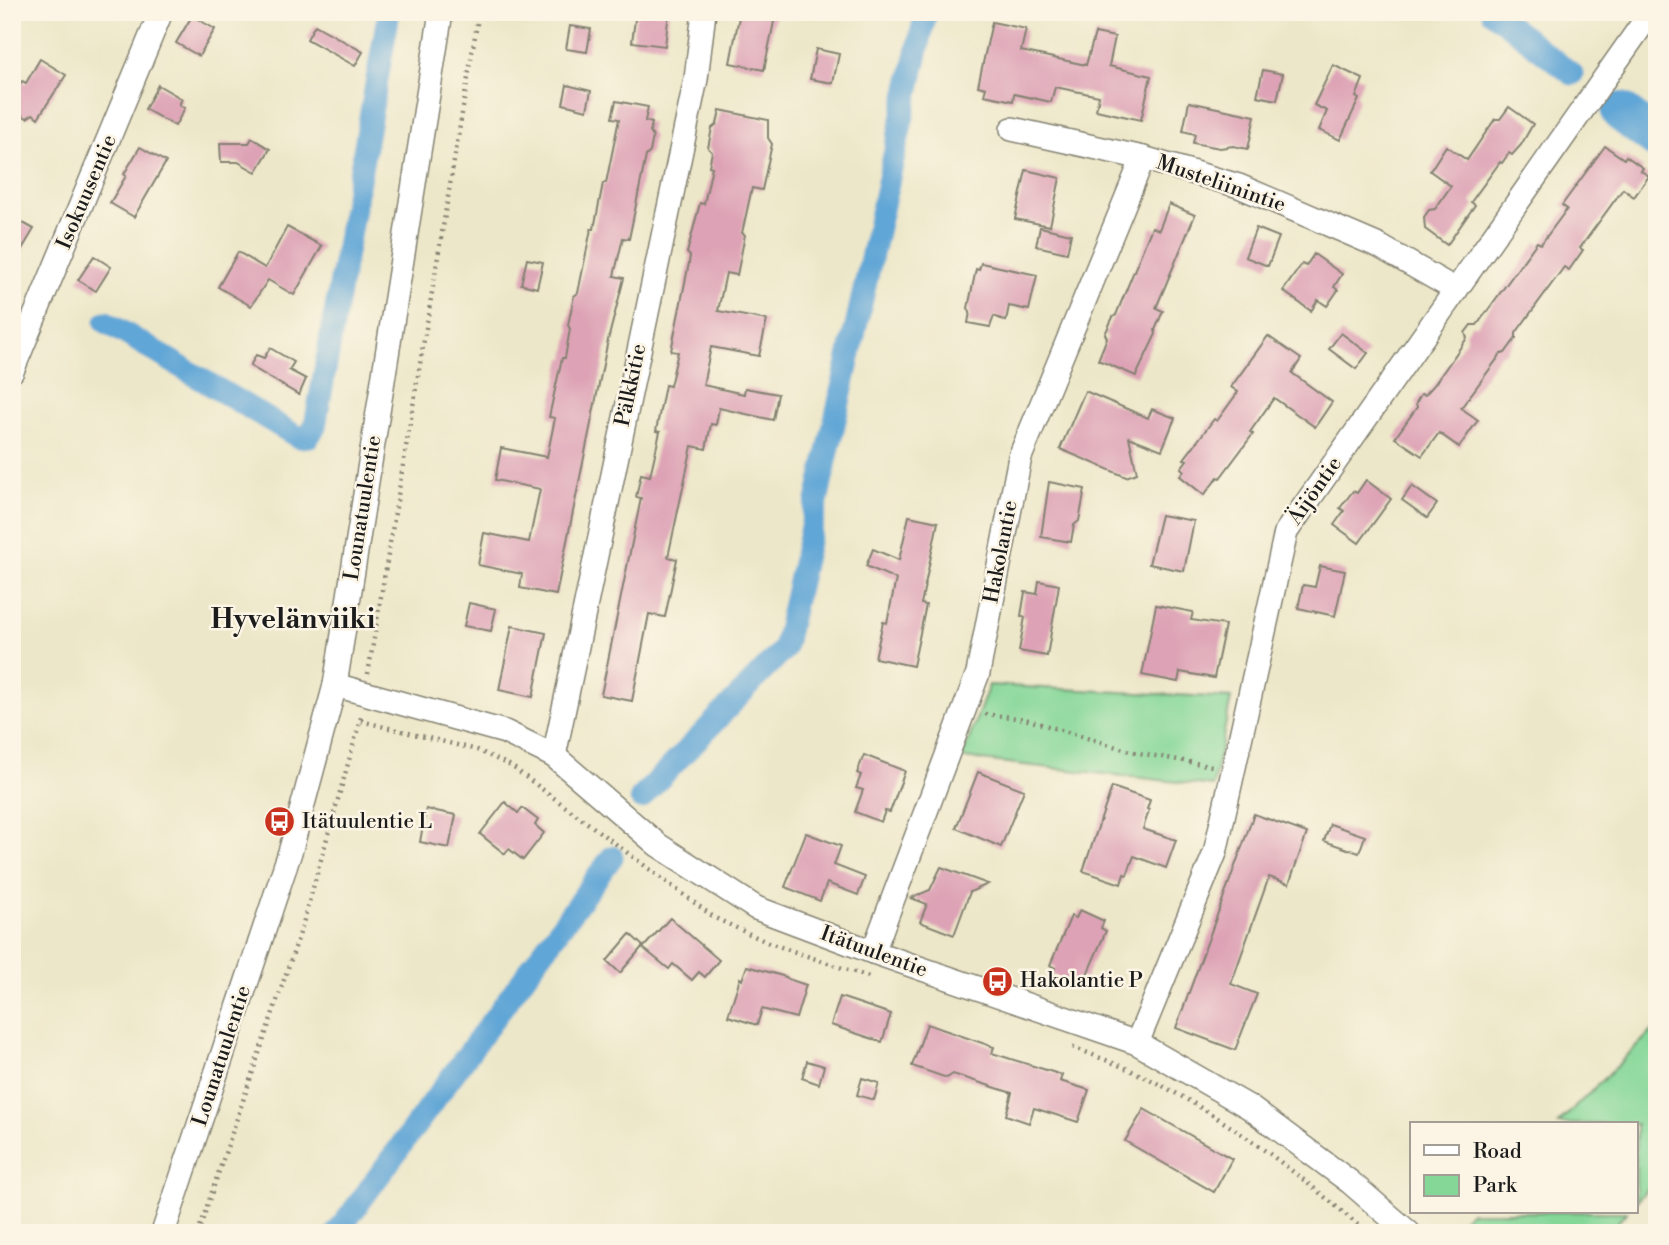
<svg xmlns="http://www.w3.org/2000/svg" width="1669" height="1245" font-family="'Libre Bodoni',serif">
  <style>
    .green { fill: #85d798; stroke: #507a5a; stroke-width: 2 }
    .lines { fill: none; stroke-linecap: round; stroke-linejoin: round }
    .canal { stroke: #60a6d6; stroke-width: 23 }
    .river { stroke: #60a6d6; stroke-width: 40 }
    .building { fill: #dda2b5 }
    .minor-casing { stroke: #848272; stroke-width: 26 }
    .path { stroke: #848272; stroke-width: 4.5; stroke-dasharray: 2 5; stroke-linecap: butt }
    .minor { stroke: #fff; stroke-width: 23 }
    .labels { text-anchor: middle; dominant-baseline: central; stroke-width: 5; stroke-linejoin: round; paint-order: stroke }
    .street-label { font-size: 21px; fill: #1c1c1c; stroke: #fcf5e5 }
    .poi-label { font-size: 21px; fill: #1c1c1c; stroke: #fcf5e5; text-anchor: start }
    .district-label { font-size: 28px; font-weight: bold; fill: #1c1c1c; stroke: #fcf5e5 }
  </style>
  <rect width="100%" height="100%" fill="#fcf5e5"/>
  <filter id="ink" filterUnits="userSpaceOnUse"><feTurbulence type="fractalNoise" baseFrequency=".0143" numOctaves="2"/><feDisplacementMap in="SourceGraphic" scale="14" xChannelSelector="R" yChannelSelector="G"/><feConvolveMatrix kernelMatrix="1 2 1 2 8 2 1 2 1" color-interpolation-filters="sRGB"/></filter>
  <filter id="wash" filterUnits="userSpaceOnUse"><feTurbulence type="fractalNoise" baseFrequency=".00686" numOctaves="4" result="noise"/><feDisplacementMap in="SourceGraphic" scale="28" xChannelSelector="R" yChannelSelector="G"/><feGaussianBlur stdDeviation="1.57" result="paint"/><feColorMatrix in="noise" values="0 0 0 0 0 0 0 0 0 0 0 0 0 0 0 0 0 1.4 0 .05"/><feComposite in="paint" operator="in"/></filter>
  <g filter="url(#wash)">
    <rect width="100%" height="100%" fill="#ede7c9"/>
    <g class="green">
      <path d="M989 685 1231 698 1213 786 962 758Z"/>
      <path d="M1657 1026V1178L1636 1202V1124H1558Z"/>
      <path d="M1470 1212H1627L1608 1233H1449Z"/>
    </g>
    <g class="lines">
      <g class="canal">
        <path d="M1492 12 1572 74"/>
        <path d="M106 322 298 437 309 436 315 426 389 12"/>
        <path d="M641 798 784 649 926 12"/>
        <path d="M337 1233 612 857"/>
      </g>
      <path class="river" d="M1621 112 1657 139"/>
    </g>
    <g id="blocks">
      <g class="building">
        <path d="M636 12H669L665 46 632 42Z"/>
        <path d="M740 12H776L764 70 730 63Z"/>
        <path d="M192 16 215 29 199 56 176 43Z"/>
        <path d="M992 22 1026 29 1021 51 1086 65 1095 33 1115 37 1109 66 1151 76 1141 120 1096 110 1099 96 1055 87 1051 102 1014 94 1013 101 984 95 986 88 978 86Z"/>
        <path d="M315 25 363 52 355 66 307 39Z"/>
        <path d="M570 26 591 29 587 52 566 49Z"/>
        <path d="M816 49 839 54 833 83 810 79Z"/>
        <path d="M40 59 66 75 38 118 33 114 27 118 12 109V97L22 81 26 83Z"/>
        <path d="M1333 65 1363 79 1356 97 1359 99 1340 140 1319 130 1327 111 1314 105Z"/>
        <path d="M1263 70 1283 74 1277 100 1257 96Z"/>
        <path d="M158 85 182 99 179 105 185 108 175 126 145 109Z"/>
        <path d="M567 85 591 91 587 110 563 104Z"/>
        <path d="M616 101 648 107 645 121 652 123 650 132 653 137 650 152 646 156 629 239 623 238 614 276 624 278 608 340 556 595 520 588 522 574 478 565 484 533 529 542 540 489 495 480 501 448 547 457 555 418 549 417 562 358H565L570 329 568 325 574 296 578 293 591 229H594L603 183H606L619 119 612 118Z"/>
        <path d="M1189 102 1255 116 1248 149 1233 146 1220 148 1193 143 1195 134 1183 131Z"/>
        <path d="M1509 107 1533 124 1521 145 1512 155 1509 153 1502 163 1500 162 1471 202 1475 205 1447 245 1425 229 1424 217 1429 210 1435 209 1451 186 1430 171 1446 146 1467 160 1495 119H1500Z"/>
        <path d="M720 110 768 120V138L772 144 762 190 752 188 742 233 745 235 737 275 726 273 718 311 767 320 759 356 711 347 703 385 744 394 745 388 778 394 773 420 719 408 716 425 711 424 706 449 692 446 668 557 677 559 665 617 649 614 632 701 601 695 641 498 636 497 641 474 650 476 660 432 656 431 665 385 670 386 678 352 671 351 689 263 690 256 687 253 700 203 704 204 712 167 709 166 712 152 708 148 712 128 717 124Z"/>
        <path d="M252 138 270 149 256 172 238 162H221L220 143H249Z"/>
        <path d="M1605 146 1624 159 1626 156 1643 168 1641 171 1649 176 1634 197 1623 189 1580 248 1583 250 1569 270 1564 267 1516 333V338L1505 353 1501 354 1461 408 1478 420 1459 447 1439 433 1422 456 1395 438 1417 407 1416 403 1421 394 1425 395 1434 385 1467 338 1465 333 1471 325H1477L1537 242 1541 244 1567 209 1562 205Z"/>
        <path d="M140 147 166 162 134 217 110 203 126 176 124 174Z"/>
        <path d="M1026 170 1060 178 1050 226 1015 219Z"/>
        <path d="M1169 204 1195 215 1156 308 1163 311 1155 330 1156 334 1136 376 1098 360 1107 338 1105 334 1113 317 1116 315 1152 227 1159 230Z"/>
        <path d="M12 217 34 229 12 266Z"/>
        <path d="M287 227 322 246 294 295 268 280 251 306 218 287 238 252 265 268Z"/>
        <path d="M1040 227 1071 234 1067 253 1036 246Z"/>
        <path d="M1256 228 1279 237 1268 266 1245 257Z"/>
        <path d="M1314 254 1342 274 1334 287 1338 290 1327 306 1318 300 1311 311 1283 291 1302 264 1306 266Z"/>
        <path d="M94 256 111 267 96 291 78 280Z"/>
        <path d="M527 259 543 262 537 288 521 284Z"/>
        <path d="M981 263 1037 275 1029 310 1009 306 1006 321 994 316 990 327 968 323 970 312 968 308 976 269 979 270Z"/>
        <path d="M1341 333 1368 353 1356 369 1329 349Z"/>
        <path d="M1268 336 1301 359 1292 373 1332 402 1315 427 1274 398 1250 432 1253 434 1220 478 1218 477 1204 495 1180 476 1184 471 1181 468 1187 460 1184 459 1214 419 1217 421 1238 392 1231 387Z"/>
        <path d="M270 348 294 362 289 370 306 379 299 395 250 366 256 355 264 358Z"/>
        <path d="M1085 391 1148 418 1152 409 1175 418 1162 450 1129 437 1137 473 1126 477 1060 449Z"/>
        <path d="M1366 480 1391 499 1359 543 1334 525 1344 511 1340 508 1353 491 1357 493Z"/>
        <path d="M1049 482 1085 489 1079 521 1074 525 1071 542 1041 537Z"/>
        <path d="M1412 486 1437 504 1427 518 1402 500Z"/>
        <path d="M1161 515 1194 521 1184 571 1149 564Z"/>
        <path d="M909 516 938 522 921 604 926 605 913 666 875 658 883 622 887 623 896 579 866 566 873 549 899 560Z"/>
        <path d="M1320 566 1345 571 1335 616 1298 608 1303 585 1315 587Z"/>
        <path d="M1039 581 1059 585 1047 656 1019 651 1025 617 1021 616 1025 592 1037 594Z"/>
        <path d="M469 603 496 609 491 631 464 626Z"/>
        <path d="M1156 605 1193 612 1191 620 1225 625 1214 678 1180 672 1178 682 1142 675Z"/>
        <path d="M512 626 546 633 533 697 499 690Z"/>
        <path d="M864 755 905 771 890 812 885 811 881 822 855 812 863 790 856 788 861 775 857 773Z"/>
        <path d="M978 772 1024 790 1001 847 956 828Z"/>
        <path d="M1112 787 1150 800 1147 809 1149 810 1143 829 1176 840 1166 868 1134 856 1127 875 1124 874 1121 884 1083 871Z"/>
        <path d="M505 802 518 813 522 808 538 820 535 825 544 833 523 860 509 849 505 854 480 834Z"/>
        <path d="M426 809 456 815 449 848 420 842Z"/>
        <path d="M1254 814 1307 833 1289 884 1269 877 1231 984 1257 994 1235 1050 1176 1028Z"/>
        <path d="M1330 824 1365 836 1359 853 1324 841Z"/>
        <path d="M806 833 841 846 834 865 865 877 858 895 827 883 820 901 785 887Z"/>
        <path d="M941 867 988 884 970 892 954 935 920 922 927 904 911 898 930 890Z"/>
        <path d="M1080 910 1104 921 1101 928 1106 931 1085 979 1080 977 1077 986 1052 975 1055 968 1050 965 1071 916 1076 918Z"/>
        <path d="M670 918 719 960 705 977 699 972 692 980 673 964 669 969 643 948Z"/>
        <path d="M630 934 643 946 620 973 607 961Z"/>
        <path d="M747 966 786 977 788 979 806 985 796 1018 762 1009 757 1025 728 1016 740 978 742 980Z"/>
        <path d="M840 997 891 1014 882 1042 831 1025Z"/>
        <path d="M927 1024 994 1047 992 1053 1062 1075 1060 1081 1089 1090 1078 1122 1034 1108 1029 1123 1006 1115 1012 1093 953 1074 947 1078 912 1066Z"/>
        <path d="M807 1061 824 1066 819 1084 802 1078Z"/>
        <path d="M862 1078 879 1083 874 1100 857 1095Z"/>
        <path d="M1144 1109 1232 1159 1214 1192 1125 1141Z"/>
      </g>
    </g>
  </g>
  <g filter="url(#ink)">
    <use href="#blocks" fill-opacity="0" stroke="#848272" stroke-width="2"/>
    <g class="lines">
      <defs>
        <g id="minor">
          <path d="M1012 129 1143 158 1239 186 1379 246 1456 290"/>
          <path d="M12 371 161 12"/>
          <path d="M335 685 505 732 554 756 658 845 756 908 873 952 1137 1043 1249 1107 1350 1182 1409 1233"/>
          <path d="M554 756 696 79 704 12"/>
          <path d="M873 952 978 673 1020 457 1143 158"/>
          <path d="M1137 1043 1215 853 1286 532 1651 12"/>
          <path d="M163 1233 291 849 335 685 441 12"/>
        </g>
      </defs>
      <use href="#minor" class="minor-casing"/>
      <g class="path">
        <path d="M368 674 479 12"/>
        <path d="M985 714 1025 719 1133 752 1212 766"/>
        <path d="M361 721 477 750 511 766 715 918 769 943 869 977"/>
        <path d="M1073 1047C1097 1057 1123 1066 1147 1078 1227 1118 1300 1174 1367 1233"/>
        <path d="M198 1233 302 927 362 714"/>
      </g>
      <use href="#minor" class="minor"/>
    </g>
  </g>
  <defs>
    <symbol id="bus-disc" viewBox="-11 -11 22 22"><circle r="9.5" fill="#c8321e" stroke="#fcf5e5"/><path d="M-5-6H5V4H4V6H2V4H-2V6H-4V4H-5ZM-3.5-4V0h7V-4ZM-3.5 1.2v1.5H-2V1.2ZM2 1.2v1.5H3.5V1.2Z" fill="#fff"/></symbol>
  </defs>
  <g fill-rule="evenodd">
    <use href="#bus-disc" x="262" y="804" width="35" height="35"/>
    <use href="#bus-disc" x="980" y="964" width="35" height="35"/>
  </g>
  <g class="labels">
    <g class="street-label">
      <text transform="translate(1221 184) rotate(19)">Musteliinintie</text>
      <text transform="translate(87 192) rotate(-67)">Isokuusentie</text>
      <text transform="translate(631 385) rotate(-78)">Pälkkitie</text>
      <text transform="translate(1315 491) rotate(-55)">Äijöntie</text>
      <text transform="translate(363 508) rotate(-81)">Lounatuulentie</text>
      <text transform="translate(1001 552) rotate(-79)">Hakolantie</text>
      <text transform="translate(874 952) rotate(20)">Itätuulentie</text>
      <text transform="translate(222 1056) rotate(-72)">Lounatuulentie</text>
    </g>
    <g class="poi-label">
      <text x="302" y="822">Itätuulentie L</text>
      <text x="1020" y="981">Hakolantie P</text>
    </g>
    <g class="district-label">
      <text x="293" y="619">Hyvelänviiki</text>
    </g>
  </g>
  <rect width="1669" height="1245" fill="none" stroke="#fcf5e5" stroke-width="42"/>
  <rect x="1410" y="1122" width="228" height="91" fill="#fcf5e5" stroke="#a29e95" stroke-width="2"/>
  <rect x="1424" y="1145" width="35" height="10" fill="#ffffff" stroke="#a29e95" stroke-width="2"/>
  <text x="1473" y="1158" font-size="21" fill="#1c1c1c">Road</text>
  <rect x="1424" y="1175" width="35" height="21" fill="#85d798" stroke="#a29e95" stroke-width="2"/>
  <text x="1473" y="1192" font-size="21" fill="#1c1c1c">Park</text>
</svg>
